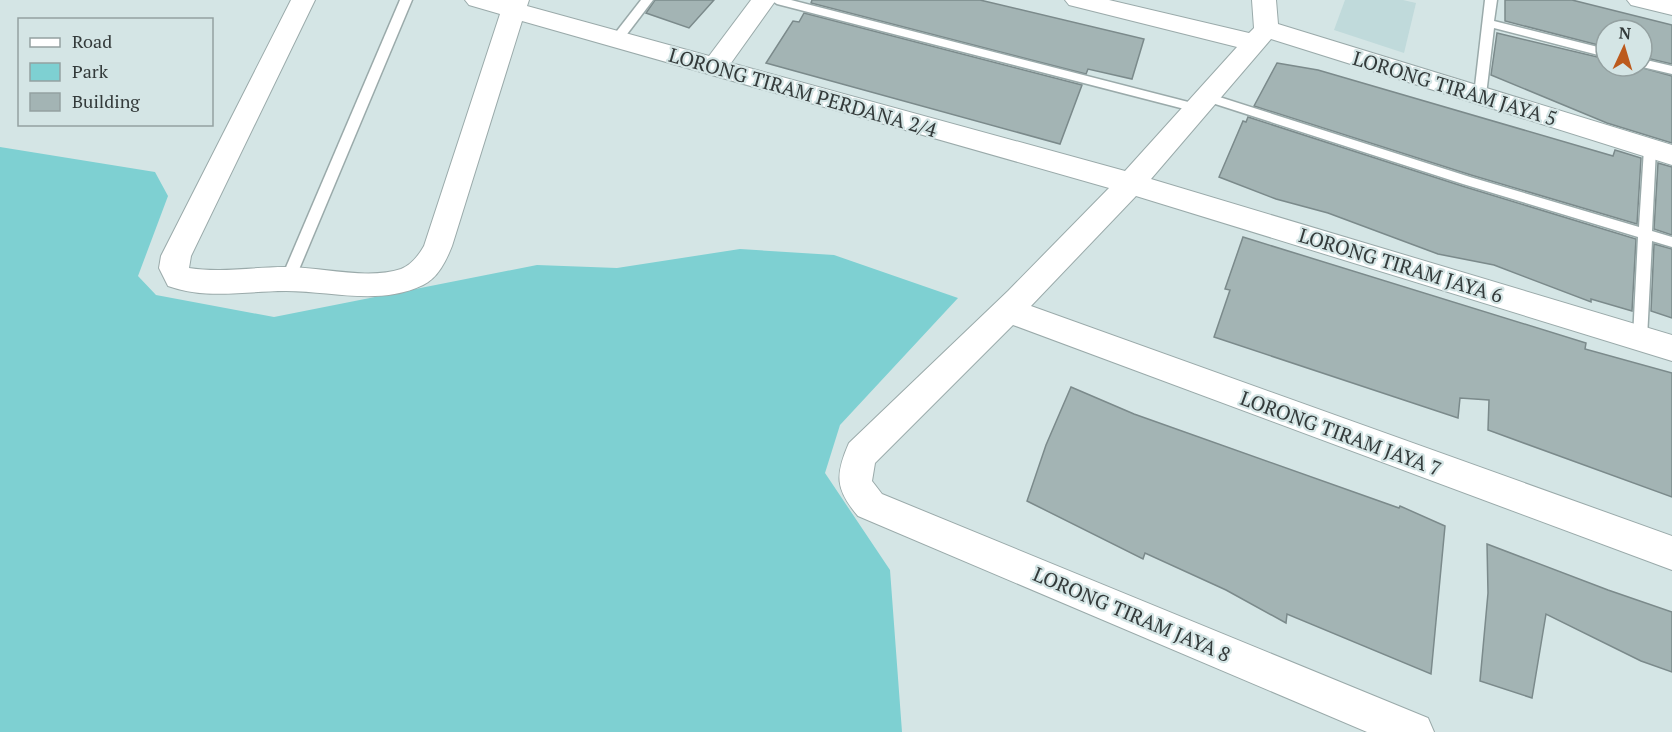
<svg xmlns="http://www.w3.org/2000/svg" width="1672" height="732" font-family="'PT Serif',serif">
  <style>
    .built { fill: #c0dadb }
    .green { fill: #7ed0d2 }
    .building { fill: #a3b4b4; stroke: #7b8a8b; stroke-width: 1.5 }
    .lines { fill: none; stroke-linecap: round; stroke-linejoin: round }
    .service-casing { stroke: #9aaaaa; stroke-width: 3 }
    .minor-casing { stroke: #9aaaaa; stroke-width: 2 }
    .service { fill: #fff; fill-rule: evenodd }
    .minor { fill: #fff; fill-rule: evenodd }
    .labels { text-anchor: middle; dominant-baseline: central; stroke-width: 4.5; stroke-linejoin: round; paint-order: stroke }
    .street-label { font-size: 20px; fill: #333a3a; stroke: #d4e5e5 }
  </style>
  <rect width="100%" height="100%" fill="#d4e5e5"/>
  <path class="built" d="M1345 0H1403L1416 3 1404 53 1334 30Z"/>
  <path class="green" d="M0 147 155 172 168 196 138 276 156 295 274 317 537 265 617 268 740 249 834 255 958 298 840 425 825 473 890 570 902 732H0Z"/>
  <g class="building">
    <path d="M655 0H714L689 28 646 13Z"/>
    <path d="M812 0H980L1144 39 1132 79 1088 69 1086 74 811 3Z"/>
    <path d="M1505 0H1572L1672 25V64L1642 57V30H1606V47L1505 21Z"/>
    <path d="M804 13 1082 85 1060 144 766 63 793 21 799 22Z"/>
    <path d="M1497 33 1606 59V66H1636L1672 76V143L1607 123 1491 75Z"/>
    <path d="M1277 63 1318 70 1613 156 1615 150 1641 158 1637 224 1471 175 1254 106Z"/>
    <path d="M1248 117 1462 186 1636 239 1632 311 1591 299V302L1494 265 1438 254 1328 213 1276 199 1219 177 1243 121 1246 122Z"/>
    <path d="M1658 163 1672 167V235L1654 229Z"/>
    <path d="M1243 237 1586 343 1585 349 1672 373V497L1488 430 1489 400 1460 398 1458 418 1214 337 1230 290 1225 289Z"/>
    <path d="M1654 244 1672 249V318L1651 311Z"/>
    <path d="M1071 387 1134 414 1399 508 1400 506 1445 526 1431 674 1287 614 1286 623 1226 590 1145 553 1143 559 1027 501 1046 445Z"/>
    <path d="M1487 544 1608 590 1672 612V672L1641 661 1546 614 1532 698 1480 681 1488 593Z"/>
  </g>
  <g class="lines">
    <defs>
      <g id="service">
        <path d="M400 0H412L295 279 293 283H283L281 279Z"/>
        <path d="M641 0H653L621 42H613V36Z"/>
        <path d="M771 0H791L1200 105 1206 109 1200 113 777 4Z"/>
        <path d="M1485 0H1497L1494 21 1606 49V57L1494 28 1486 95 1484 98H1476L1474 95Z"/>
        <path d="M1642 59 1672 66V74L1638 66H1642Z"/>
        <path d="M1210 94 1470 177 1639 227 1644 149 1650 144 1655 146 1656 149 1652 231 1672 237V247L1652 241 1647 338 1645 342 1640 344 1635 342 1633 338 1638 237 1463 184 1206 101 1204 98 1206 95Z"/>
      </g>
      <g id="minor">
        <path d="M291 0H315L191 256 189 268C221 273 253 267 286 267 321 267 368 280 401 269 411 265 419 255 424 246L500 14 469 5 465 0H529L527 6 709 56 751 0H776L731 63 1125 171 1237 47 1069 5 1065 0H1109L1249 33 1254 28 1252 0H1276L1278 24 1672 145V165L1271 39 1151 179 1672 335V361L1136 196 1031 306 1672 536V570L1013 325 875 463 872 481 882 494 1428 718 1434 732H1367L858 516C835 489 835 475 849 443L1008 291 1109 188 522 21 452 246C446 261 438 278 423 285 380 306 331 291 286 291 246 291 207 300 168 286L159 268 161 256Z"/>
        <path d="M1627 0H1672V15L1631 5Z"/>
      </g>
    </defs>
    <use href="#service" class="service-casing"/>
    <use href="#minor" class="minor-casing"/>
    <use href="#service" class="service"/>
    <use href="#minor" class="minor"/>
  </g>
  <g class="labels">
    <g class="street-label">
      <text transform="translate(1455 88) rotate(17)">LORONG TIRAM JAYA 5</text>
      <text transform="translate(803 92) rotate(16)">LORONG TIRAM PERDANA 2/4</text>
      <text transform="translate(1401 265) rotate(17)">LORONG TIRAM JAYA 6</text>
      <text transform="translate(1341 433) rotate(20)">LORONG TIRAM JAYA 7</text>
      <text transform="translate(1132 614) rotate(23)">LORONG TIRAM JAYA 8</text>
    </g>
  </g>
  <rect x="18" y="18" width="195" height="108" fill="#d4e5e5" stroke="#94a1a1" stroke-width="1.5"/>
  <rect x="30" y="38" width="30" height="9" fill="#ffffff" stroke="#94a1a1" stroke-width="1.5"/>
  <text x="72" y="48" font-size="18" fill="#333a3a">Road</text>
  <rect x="30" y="63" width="30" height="18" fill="#7ed0d2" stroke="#94a1a1" stroke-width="1.5"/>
  <text x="72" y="78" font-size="18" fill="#333a3a">Park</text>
  <rect x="30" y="93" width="30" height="18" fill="#a3b4b4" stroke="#94a1a1" stroke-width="1.5"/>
  <text x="72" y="108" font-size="18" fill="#333a3a">Building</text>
  <g transform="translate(1624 48) rotate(4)"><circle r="28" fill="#d4e5e5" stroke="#94a1a1" stroke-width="1.5"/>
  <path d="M0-4.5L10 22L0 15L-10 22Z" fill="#bc5a1d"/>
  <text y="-9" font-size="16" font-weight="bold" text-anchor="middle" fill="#333a3a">N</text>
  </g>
</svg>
